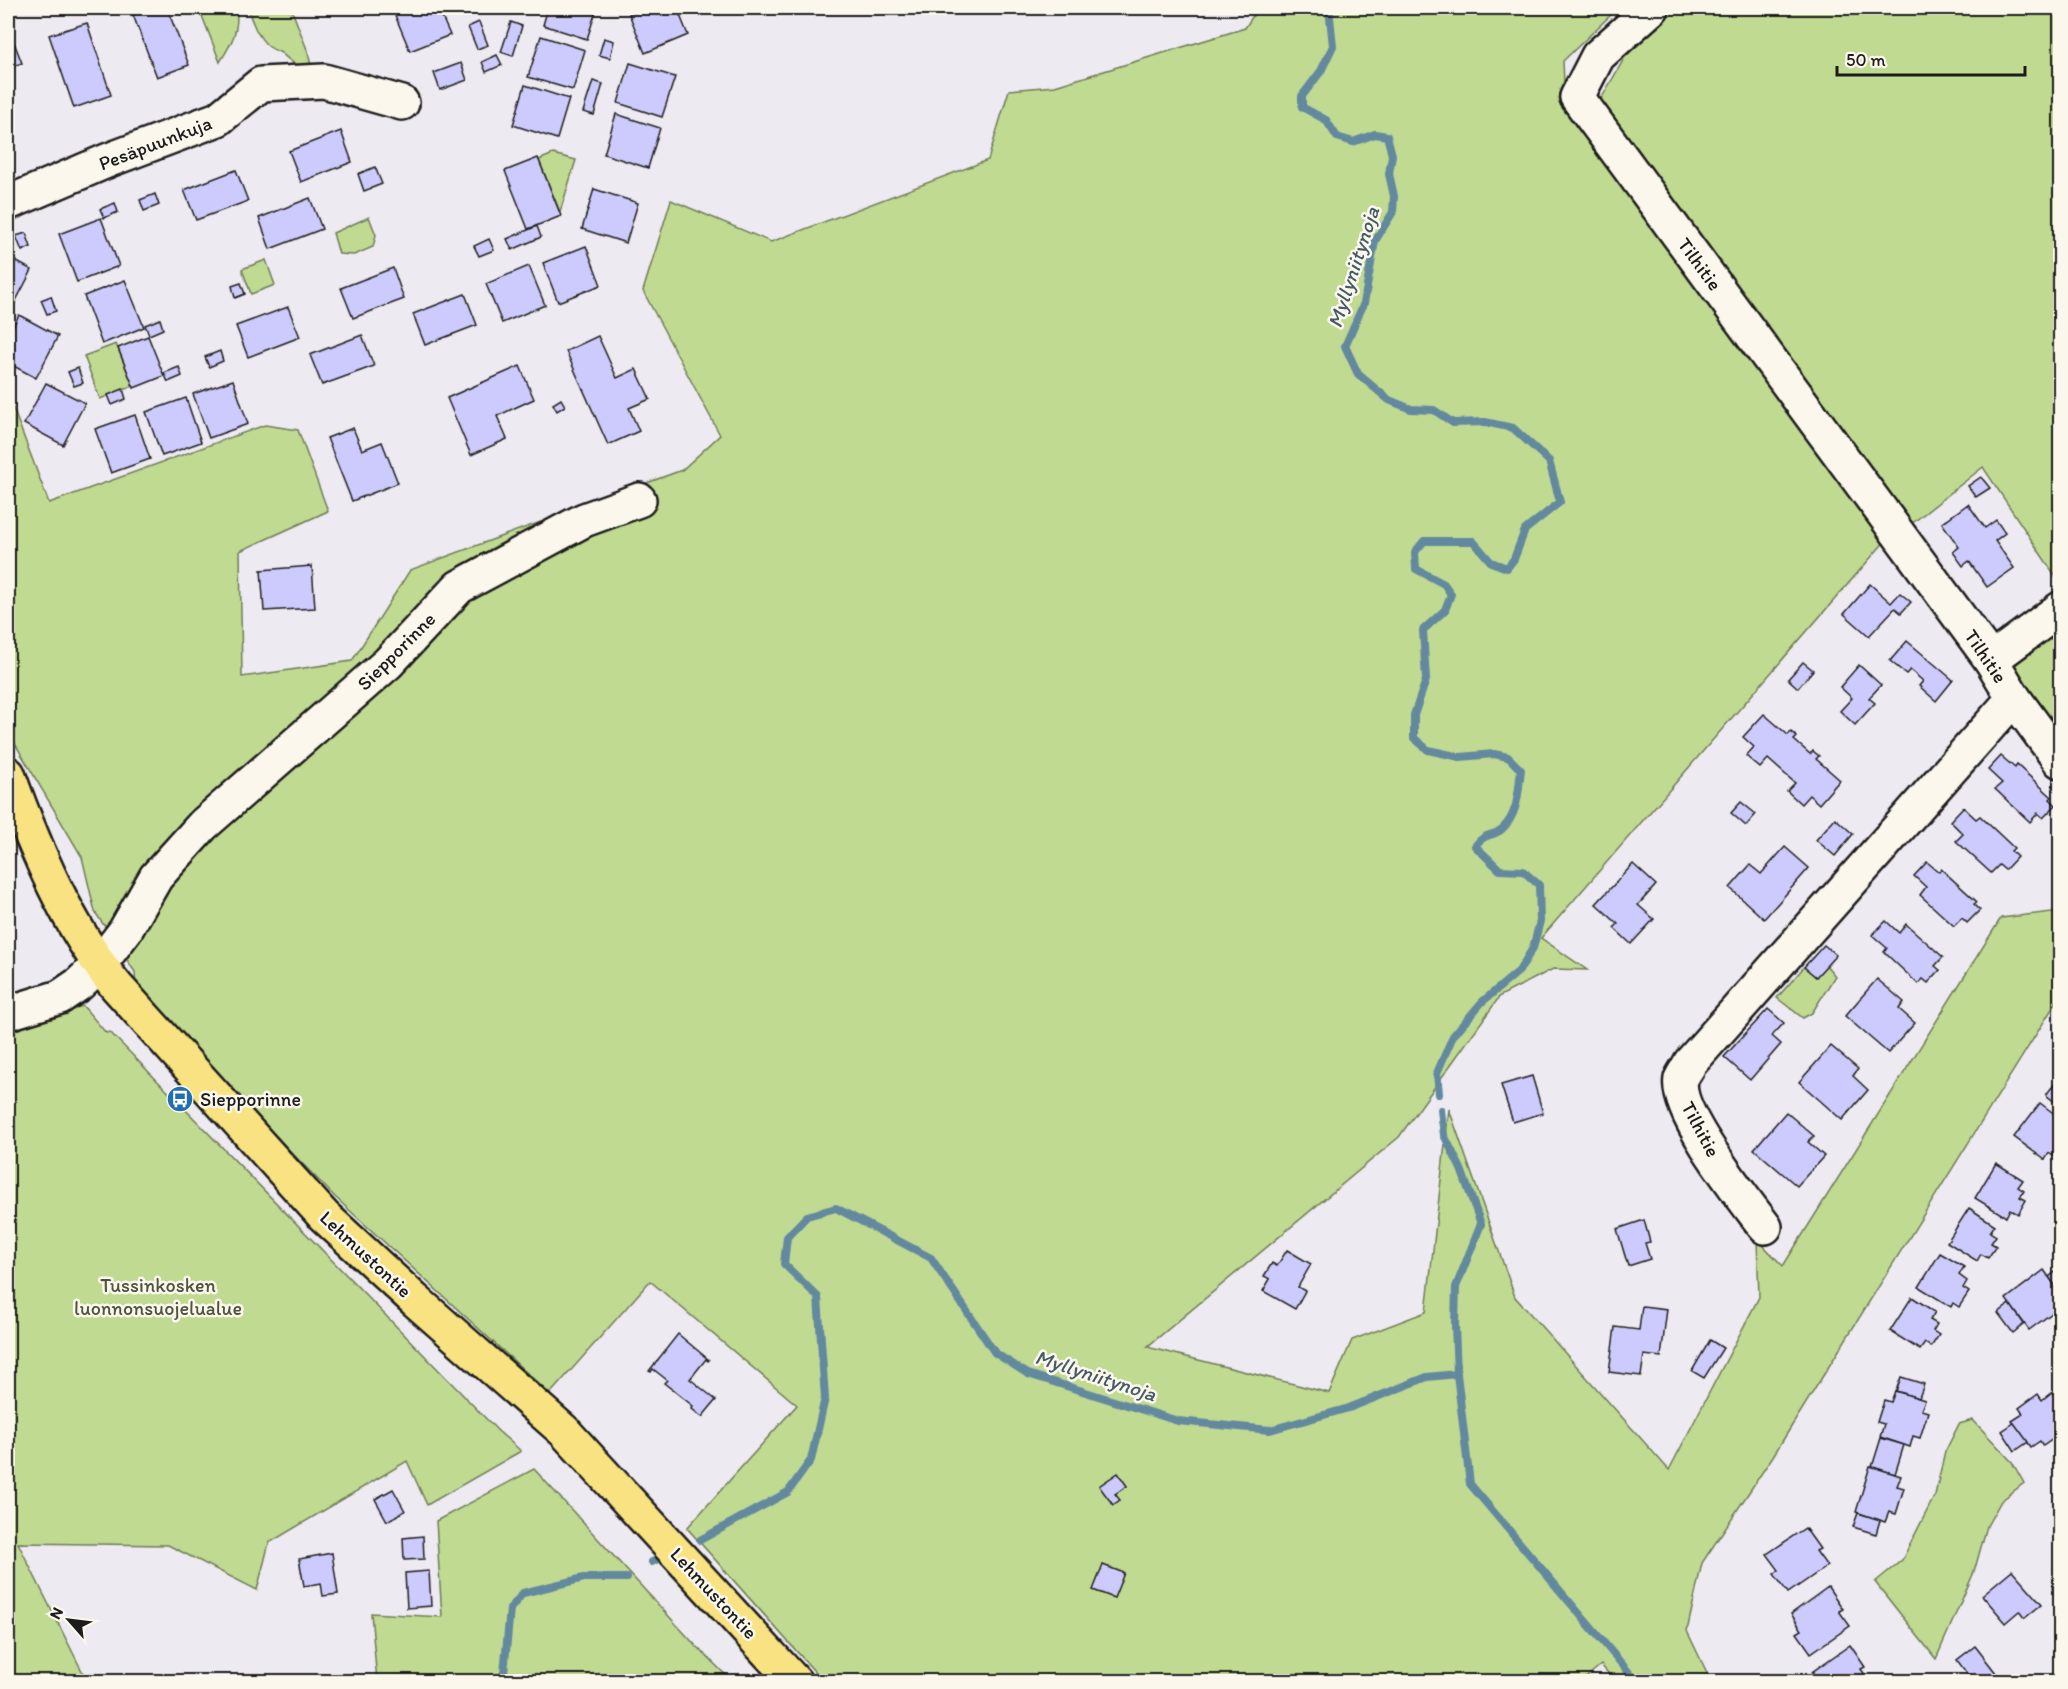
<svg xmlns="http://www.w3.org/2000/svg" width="2068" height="1689" font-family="Itim,sans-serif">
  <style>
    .green { fill: #c0da92; stroke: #6e7b57; stroke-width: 1.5 }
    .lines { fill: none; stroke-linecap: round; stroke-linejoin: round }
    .stream { stroke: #64899e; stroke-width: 8 }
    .building { fill: #cdcbfe; stroke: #1c1c1c; stroke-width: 1.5 }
    .minor-casing { stroke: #1c1c1c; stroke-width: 38 }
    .major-casing { stroke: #1c1c1c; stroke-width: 38 }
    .minor { stroke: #fbf7ec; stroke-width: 33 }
    .major { stroke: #f8e281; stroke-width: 33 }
    .labels { text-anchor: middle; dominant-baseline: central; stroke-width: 5; stroke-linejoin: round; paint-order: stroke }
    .street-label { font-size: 20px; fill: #1c1c1c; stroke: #fbf7ec }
    .poi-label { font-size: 20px; fill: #1c1c1c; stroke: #fbf7ec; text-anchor: start }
    .park-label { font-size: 20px; fill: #4d553f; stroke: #fbf7ec }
    .water-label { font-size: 21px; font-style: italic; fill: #465b68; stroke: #fbf7ec }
  </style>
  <rect width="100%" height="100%" fill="#edeaf1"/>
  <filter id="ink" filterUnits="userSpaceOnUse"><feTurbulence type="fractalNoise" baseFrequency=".0167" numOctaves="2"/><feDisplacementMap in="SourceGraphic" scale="12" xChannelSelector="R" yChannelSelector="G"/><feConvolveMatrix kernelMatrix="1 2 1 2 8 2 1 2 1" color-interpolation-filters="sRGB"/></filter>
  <g filter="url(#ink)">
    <g class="green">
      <path d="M199 8H236C240 30 231 44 220 62Z"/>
      <path d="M248 8H291L308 52 311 66C297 69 291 61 281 53 277 51 272 49 268 46 258 37 251 21 248 8Z"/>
      <path d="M1258 8H1618L1563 61 1565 104 1887 539 1541 938 1587 970 1553 969 1500 996 1399 1137 1147 1347 1329 1393 1352 1340 1426 1312 1449 1109 1515 1297 1669 1470 1759 1297 1757 1239 1783 1266 2001 918 2060 911V996L1773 1456 1702 1563 1687 1631 1711 1681H1615L1601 1665 1580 1682 823 1681 687 1528 797 1405 650 1281 550 1394 335 1197 136 993 135 972 95 912 82 857 14 742 8 724V395L49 503 265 425 298 430 328 511 240 551 242 677 352 661 410 570 682 470 720 435 643 291 671 200 771 242 988 160 1009 90 1055 86 1245 28Z"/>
      <path d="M1674 8H2060V583L1983 467 1910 525 1600 101 1625 57Z"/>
      <path d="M553 154 576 160 560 212 539 160Z"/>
      <path d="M369 217 376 235 373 247 354 255 339 254 333 233Z"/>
      <path d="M266 260 275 285 251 294 242 269Z"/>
      <path d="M116 344 133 386 100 399 84 356Z"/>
      <path d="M2060 624V733L2005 659Z"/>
      <path d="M1826 965 1835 976 1812 1013 1803 1018 1777 998 1804 967 1816 977Z"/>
      <path d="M83 1006 106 1033 110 1032 498 1431 521 1451 427 1505 407 1461 269 1543 257 1590 168 1545 18 1543 87 1681 8 1682V1029Z"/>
      <path d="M1973 1420 2012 1462 2024 1483 2001 1501 1987 1526 1974 1572 1936 1659 1875 1582 1902 1560 1935 1495 1945 1452 1959 1424Z"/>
      <path d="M534 1469 697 1647 732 1681H377L371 1613 442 1617 436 1521Z"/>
    </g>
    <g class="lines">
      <g class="stream">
        <path d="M1329 8 1333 46 1321 71 1302 96V107L1326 120 1337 137 1353 142 1375 134 1387 136 1392 155 1389 174 1394 196 1393 212 1375 241 1364 303 1345 346 1358 374 1389 400 1411 409 1434 410 1453 423 1485 422 1513 428 1549 461 1560 502 1525 530 1514 559 1507 568 1491 562 1473 541H1424L1415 552 1416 569 1444 584 1451 594 1445 610 1423 630 1426 680 1414 715V738L1428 750 1460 757 1494 754 1508 757 1521 770C1518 790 1519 814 1502 829 1492 838 1486 831 1475 846L1500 870 1523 871 1539 885 1540 921 1533 948 1519 971 1482 1002 1453 1036 1437 1073 1439 1094"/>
        <path d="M1441 1110 1444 1135 1461 1169 1481 1224 1456 1287 1455 1325 1457 1374 1470 1484 1637 1682"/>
        <path d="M700 1540 788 1492 811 1460 825 1398 818 1297 784 1264 787 1237 807 1216 836 1208 931 1258 995 1353 1028 1374 1178 1421 1270 1430 1349 1408 1427 1377 1457 1374"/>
        <path d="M652 1562 660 1558"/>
        <path d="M499 1682 504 1673 510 1609 523 1593 584 1578H627"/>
      </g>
    </g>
    <g class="building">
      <path d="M153 8H167L189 65 157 77 133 15Z"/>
      <path d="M392 8H438L450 35 410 51Z"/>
      <path d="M548 8H597L587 39 543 25Z"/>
      <path d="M645 8H677L688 35 645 53 629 14Z"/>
      <path d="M479 22 488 45 477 49 468 27Z"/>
      <path d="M511 22 522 26 513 56 501 52Z"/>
      <path d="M87 23 111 95 74 108 49 35Z"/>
      <path d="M8 27 22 63 8 68Z"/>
      <path d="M541 36 585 50 573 90 528 77Z"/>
      <path d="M604 38 614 41 610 58 599 55Z"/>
      <path d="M497 55 502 65 486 72 482 62Z"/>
      <path d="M461 63 467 80 440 90 434 73Z"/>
      <path d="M630 63 675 77 662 117 618 103Z"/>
      <path d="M593 81 603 84 594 115 583 112Z"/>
      <path d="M525 85 569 99 557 139 513 125Z"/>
      <path d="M616 114 660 128 648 168 604 154Z"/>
      <path d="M341 131 352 162 301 182 289 151Z"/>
      <path d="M538 158 561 216 528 229 505 171Z"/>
      <path d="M375 167 382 184 364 191 358 174Z"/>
      <path d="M236 170 248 201 196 220 184 190Z"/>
      <path d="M594 189 638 203 626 243 582 229Z"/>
      <path d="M155 194 159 205 144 211 140 200Z"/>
      <path d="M310 198 322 229 270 249 259 218Z"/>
      <path d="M115 203 118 212 104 218 100 209Z"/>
      <path d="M101 218 119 266 77 282 59 234Z"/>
      <path d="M537 226 541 237 512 250 507 239Z"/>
      <path d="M26 233 31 247 22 251 16 236Z"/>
      <path d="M489 239 494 250 479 256 474 246Z"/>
      <path d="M586 246 601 285 558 302 543 263Z"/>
      <path d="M8 257 32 270 10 312 8 310Z"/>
      <path d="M529 266 545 305 502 323 486 284Z"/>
      <path d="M393 268 404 299 353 318 341 288Z"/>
      <path d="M125 280 144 327 102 344 84 296Z"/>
      <path d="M241 283 245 294 235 298 232 286Z"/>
      <path d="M465 294 477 325 425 345 413 314Z"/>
      <path d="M51 296 56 311 47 314 41 300Z"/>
      <path d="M288 307 300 337 248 357 236 326Z"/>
      <path d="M19 315 58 336 36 378 8 363V336Z"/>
      <path d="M160 319 163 329 149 335 145 325Z"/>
      <path d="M362 335 374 366 322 385 310 355Z"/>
      <path d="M148 336 164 376 134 388 118 348Z"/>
      <path d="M598 336 617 378 636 369 650 399 629 408 639 431 608 445 566 351Z"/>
      <path d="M220 351 223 361 209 367 205 357Z"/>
      <path d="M520 366 534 399 497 416 507 439 471 455 447 398Z"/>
      <path d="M179 367 182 376 168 382 164 373Z"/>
      <path d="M78 368 83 383 74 386 68 372Z"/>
      <path d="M233 380 248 424 209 438 193 394Z"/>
      <path d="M46 383 85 403 63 445 24 424Z"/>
      <path d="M123 389 126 399 112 405 108 395Z"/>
      <path d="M186 398 201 442 162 456 146 412Z"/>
      <path d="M561 399 565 406 557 411 553 404Z"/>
      <path d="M135 415 150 459 111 473 95 429Z"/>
      <path d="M353 428 362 450 382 442 398 483 352 501 327 438Z"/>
      <path d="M1981 477 1990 488 1976 497 1968 486Z"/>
      <path d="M1968 504 1985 528 1996 520 2005 533 1995 541 2014 568 1987 587 1969 561 1963 566 1953 552 1959 547 1942 523Z"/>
      <path d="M312 566 315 608 264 611 261 570Z"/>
      <path d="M1870 584 1891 603 1900 593 1911 602 1901 613 1895 608 1869 636 1844 614Z"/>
      <path d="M1907 641 1953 680 1936 701 1919 686 1923 681 1910 670 1906 674 1890 661Z"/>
      <path d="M1803 662 1813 670 1798 688 1788 679Z"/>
      <path d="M1859 665 1881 685 1869 698 1875 703 1855 725 1840 711 1852 698 1840 687Z"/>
      <path d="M1764 714 1788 735 1791 732 1797 737 1794 740 1810 754 1813 751 1819 756 1816 759 1840 780 1819 804 1809 795 1801 804 1787 791 1795 783 1768 759 1760 768 1746 756 1754 747 1743 737Z"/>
      <path d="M2001 756 2015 768 2017 765 2052 797 2050 799 2056 805 2043 818 2038 813 2030 822 1995 789 2002 783 1988 770Z"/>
      <path d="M1741 802 1756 814 1746 826 1731 813Z"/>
      <path d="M1963 807 1976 819 1980 816 2014 848 2011 851 2017 857 2005 870 1999 865 1991 873 1956 841 1963 834 1950 821Z"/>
      <path d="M1835 818 1853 834 1835 856 1816 840Z"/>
      <path d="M1785 847 1809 868 1764 919 1730 888 1750 865 1761 874Z"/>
      <path d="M1927 862 1939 872 1941 869 1977 902 1974 904 1980 910 1967 923 1962 918 1954 926 1920 895 1926 887 1914 876Z"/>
      <path d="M1633 864 1656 885 1638 905 1654 919 1631 944 1614 928 1618 924 1596 904Z"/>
      <path d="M1886 921 1899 933 1906 924 1943 957 1935 966 1940 970 1928 983 1923 979 1918 984 1884 952 1887 948 1872 935Z"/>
      <path d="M1824 945 1836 955 1816 977 1804 967Z"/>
      <path d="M1877 979 1904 1002 1899 1009 1915 1023 1888 1053 1845 1016Z"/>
      <path d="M1768 1009 1784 1023 1772 1036 1781 1044 1750 1080 1724 1057Z"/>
      <path d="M1831 1046 1858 1069 1853 1076 1868 1090 1842 1120 1799 1082Z"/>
      <path d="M1532 1076 1543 1113 1513 1122 1501 1085Z"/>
      <path d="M2060 1076V1106L2046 1095Z"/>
      <path d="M2040 1103 2060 1118V1125L2055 1133 2060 1137 2056 1145 2060 1148 2053 1156 2049 1153 2045 1160 2014 1137Z"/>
      <path d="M1786 1112 1814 1136 1808 1142 1824 1156 1797 1186 1754 1149Z"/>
      <path d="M1996 1163 2023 1180 2018 1187 2024 1191 2020 1197 2026 1200 2018 1214 2010 1209 2006 1217 1975 1198Z"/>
      <path d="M1969 1208 1995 1225 1990 1232 1996 1236 1991 1243 1996 1246 1988 1258 1981 1254 1977 1261 1947 1242Z"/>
      <path d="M1644 1220 1650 1242 1645 1243 1650 1259 1628 1266 1617 1229Z"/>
      <path d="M1287 1250 1311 1264 1298 1287 1305 1291 1295 1309 1263 1291 1270 1279 1264 1276 1272 1263 1277 1266Z"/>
      <path d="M1940 1253 1964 1267 1959 1275 1967 1281 1963 1288 1969 1292 1959 1307 1953 1303 1951 1307 1919 1287Z"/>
      <path d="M2060 1268V1293L2049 1277Z"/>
      <path d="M2044 1270 2060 1293V1307L2029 1330 2006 1299Z"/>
      <path d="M1912 1297 1935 1312 1930 1320 1937 1324 1933 1331 1939 1335 1931 1347 1925 1343 1920 1350 1890 1331Z"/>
      <path d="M2010 1304 2024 1324 2013 1333 1998 1313Z"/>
      <path d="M1642 1306 1667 1309 1661 1357 1644 1355 1641 1376 1609 1372 1615 1327 1639 1330Z"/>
      <path d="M678 1334 709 1360 708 1361 706 1359 690 1379 716 1400 702 1417 692 1409 693 1406 664 1383 667 1380 653 1369 651 1372 649 1371Z"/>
      <path d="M1710 1340 1723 1348 1704 1378 1692 1371Z"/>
      <path d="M1901 1377 1924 1384 1919 1398 1896 1391Z"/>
      <path d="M1895 1391 1925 1400 1921 1410 1928 1412 1920 1438 1913 1436 1910 1447 1880 1437 1884 1424 1877 1422 1884 1400 1891 1402Z"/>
      <path d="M2052 1392 2060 1404V1434L2043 1446 2040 1441 2031 1447 2012 1421 2023 1414 2019 1408 2038 1394 2042 1400Z"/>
      <path d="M2014 1423 2028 1442 2015 1451 2002 1431Z"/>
      <path d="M1881 1438 1904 1445 1895 1474 1872 1467Z"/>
      <path d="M1870 1466 1901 1476 1897 1486 1904 1488 1896 1514 1889 1512 1885 1522 1856 1512Z"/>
      <path d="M1118 1473 1127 1486 1115 1494 1120 1500 1113 1505 1099 1486Z"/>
      <path d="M393 1489 405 1511 387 1521 375 1499Z"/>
      <path d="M1858 1513 1880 1520 1876 1534 1853 1527Z"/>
      <path d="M1805 1528 1820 1549 1816 1551 1827 1566 1788 1593 1774 1574 1779 1570 1767 1554Z"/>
      <path d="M423 1536 424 1559 404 1560 403 1538Z"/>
      <path d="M332 1553 338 1594 323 1596 321 1583 304 1586 299 1559Z"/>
      <path d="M1103 1565 1124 1573 1114 1598 1093 1590Z"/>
      <path d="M2012 1570 2042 1604 2025 1618 2020 1611 2006 1623 1982 1595Z"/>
      <path d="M429 1571 431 1606 407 1608 405 1573Z"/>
      <path d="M1828 1587 1843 1609 1839 1611 1850 1626 1811 1653 1797 1633 1802 1630 1791 1614Z"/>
      <path d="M1850 1645 1865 1667 1861 1669 1870 1682H1819L1812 1672Z"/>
      <path d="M1975 1646 1996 1673 1985 1682H1973L1957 1660Z"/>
    </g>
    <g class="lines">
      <defs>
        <g id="minor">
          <path d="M1652 8 1598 56 1577 97 1991 660 2014 698 1690 1063C1688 1068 1683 1074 1681 1079 1674 1112 1745 1200 1765 1227"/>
          <path d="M8 203 109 160 218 119 261 84 324 81 402 103"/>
          <path d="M1991 660 2060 609"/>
          <path d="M2014 698 2060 761"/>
          <path d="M8 1013 60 997 79 984 99 965 125 931 156 877 203 825 388 663 459 587 584 520 639 500"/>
        </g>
        <path id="major" d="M8 774C34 846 68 928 117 987L324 1216 415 1300 564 1431 795 1682"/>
      </defs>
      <use href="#minor" class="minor-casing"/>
      <use href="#major" class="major-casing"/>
      <use href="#minor" class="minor"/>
      <use href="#major" class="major"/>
    </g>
  </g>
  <defs>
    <symbol id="bus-disc" viewBox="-11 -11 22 22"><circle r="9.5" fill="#1f6fb2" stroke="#fbf7ec"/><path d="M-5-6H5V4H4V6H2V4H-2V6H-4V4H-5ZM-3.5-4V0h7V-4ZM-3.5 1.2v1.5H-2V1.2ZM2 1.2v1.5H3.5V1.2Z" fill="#fff"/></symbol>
  </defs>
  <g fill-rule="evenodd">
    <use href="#bus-disc" x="165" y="1084" width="30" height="30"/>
  </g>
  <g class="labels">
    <g class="street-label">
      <text transform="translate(155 143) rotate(-21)">Pesäpuunkuja</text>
      <text transform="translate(1700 264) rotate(54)">Tilhitie</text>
      <text transform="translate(396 651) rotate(-45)">Siepporinne</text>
      <text transform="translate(1986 656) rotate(56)">Tilhitie</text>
      <text transform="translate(1701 1129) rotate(62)">Tilhitie</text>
      <text transform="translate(366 1254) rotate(43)">Lehmustontie</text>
      <text transform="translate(714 1593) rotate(47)">Lehmustontie</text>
    </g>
    <g class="poi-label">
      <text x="200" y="1099">Siepporinne</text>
    </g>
    <g class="park-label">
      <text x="158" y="1285">Tussinkosken<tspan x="158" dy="23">luonnonsuojelualue</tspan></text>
    </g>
    <g class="water-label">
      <text transform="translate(1353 267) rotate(-72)">Myllyniitynoja</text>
      <text transform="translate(1096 1375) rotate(18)">Myllyniitynoja</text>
    </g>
  </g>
  <rect width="2068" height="1689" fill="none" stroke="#fbf7ec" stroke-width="30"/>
  <rect x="15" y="15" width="2038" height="1659" fill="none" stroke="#1c1c1c" stroke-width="2" filter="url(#ink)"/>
  <g transform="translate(69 1620) rotate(298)" stroke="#fbf7ec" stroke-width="4.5" paint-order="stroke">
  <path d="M0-4.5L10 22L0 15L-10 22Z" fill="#1c1c1c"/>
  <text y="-9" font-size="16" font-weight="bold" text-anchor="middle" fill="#1c1c1c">N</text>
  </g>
  <path d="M1837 66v9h188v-9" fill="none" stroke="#1c1c1c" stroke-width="3"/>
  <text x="1846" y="66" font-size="18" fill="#1c1c1c" stroke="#fbf7ec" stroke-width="4.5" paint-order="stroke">50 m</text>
</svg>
